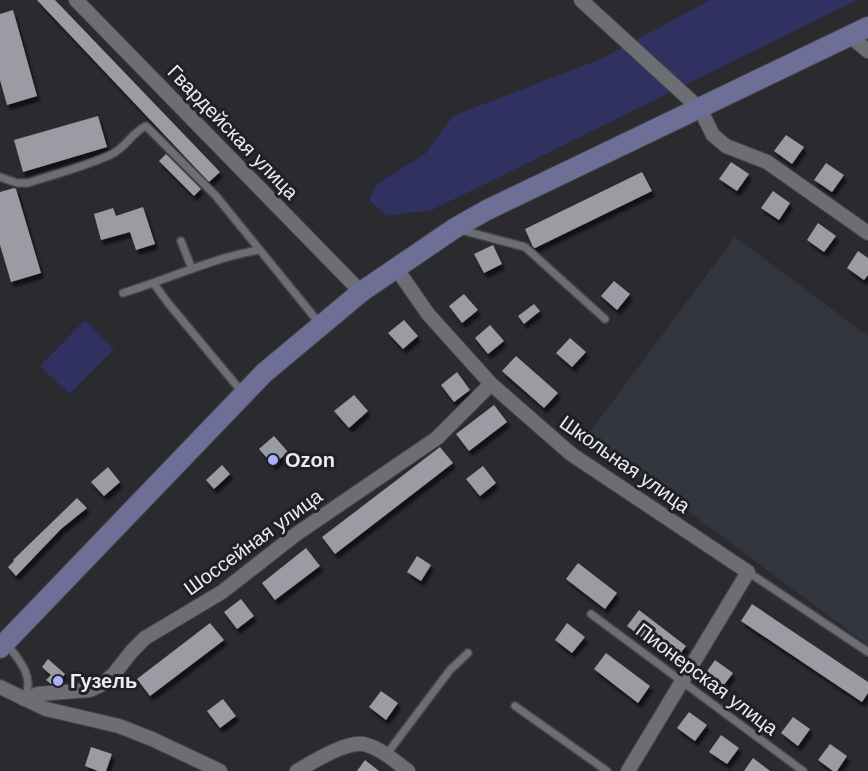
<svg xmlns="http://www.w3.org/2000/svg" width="868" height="771" font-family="Helvetica,sans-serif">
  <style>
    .built { fill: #33353f }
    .green { fill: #303161 }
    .building { fill: #9b9ca3; filter: url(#shadow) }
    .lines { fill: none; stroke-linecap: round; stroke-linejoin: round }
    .service-casing { stroke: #46474b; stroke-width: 10 }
    .minor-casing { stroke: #46474b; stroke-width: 16 }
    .secondary-casing { stroke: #46474b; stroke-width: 22 }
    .service { stroke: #6d6e74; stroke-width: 7 }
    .minor { stroke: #6d6e74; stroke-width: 14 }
    .secondary { stroke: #6e6f97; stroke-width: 20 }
    .poi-dot { fill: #a9b0fc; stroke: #202125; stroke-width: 2 }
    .labels { text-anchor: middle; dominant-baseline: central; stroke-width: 6; stroke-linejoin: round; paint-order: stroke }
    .street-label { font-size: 20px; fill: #ebecef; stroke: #202125 }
    .poi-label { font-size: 20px; font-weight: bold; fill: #ebecef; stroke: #202125; text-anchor: start }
  </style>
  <defs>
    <filter id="shadow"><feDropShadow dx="3" dy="5" stdDeviation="1.5" flood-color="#0009"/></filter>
  </defs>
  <rect width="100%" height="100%" fill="#2a2a2f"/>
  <path class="built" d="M735 237 868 336V645L587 436Z"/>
  <g class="green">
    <path d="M710 0H857L432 210 387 216 369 200 377 184 425 154 453 116 603 58Z"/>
    <path d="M85 320 114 349 69 394 40 366Z"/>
  </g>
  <g class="building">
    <path d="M37 0H55L220 172 209 182Z"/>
    <path d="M13 10 37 96 7 105 0 80V14Z"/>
    <path d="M98 116 107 147 23 172 14 140Z"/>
    <path d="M786 135 804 147 792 164 774 151Z"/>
    <path d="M166 154 201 189 194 196 159 161Z"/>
    <path d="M731 162 749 174 737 191 719 179Z"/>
    <path d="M826 163 844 175 832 192 814 180Z"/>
    <path d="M642 172 652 191 535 248 533 247 525 229Z"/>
    <path d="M14 188 16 189 41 273 11 282 0 245V192Z"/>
    <path d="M773 191 790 203 779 220 761 208Z"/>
    <path d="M143 207 155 244 136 250 130 232 101 240 94 214 113 208 116 216Z"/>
    <path d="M818 223 836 236 824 252 807 240Z"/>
    <path d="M493 245 502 264 484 273 474 254Z"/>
    <path d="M858 251 868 258V275L864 280 847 268Z"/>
    <path d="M614 281 630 294 617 310 601 296Z"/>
    <path d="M464 294 478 310 462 323 449 306Z"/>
    <path d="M534 304 540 311 524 324 518 316Z"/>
    <path d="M404 320 418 336 403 349 388 333Z"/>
    <path d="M490 325 504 341 488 354 475 338Z"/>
    <path d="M570 338 586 352 572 367 556 353Z"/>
    <path d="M516 356 558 393 544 408 502 371Z"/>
    <path d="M457 372 470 390 454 402 441 385Z"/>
    <path d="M354 395 368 411 349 428 334 411Z"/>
    <path d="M494 405 507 422 469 451 456 434Z"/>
    <path d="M274 436 288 452 273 465 259 449Z"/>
    <path d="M440 447 453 463 335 554 322 537Z"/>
    <path d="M222 465 230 474 214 489 206 480Z"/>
    <path d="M483 466 496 483 480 496 466 479Z"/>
    <path d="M108 467 120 482 104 496 91 482Z"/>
    <path d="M77 498 87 508 61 529 16 576 8 567 14 561 13 560Z"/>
    <path d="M306 548 320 566 275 600 262 583Z"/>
    <path d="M417 556 431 565 421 581 407 572Z"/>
    <path d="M578 563 617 593 605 609 566 579Z"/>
    <path d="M241 599 254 616 237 629 224 612Z"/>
    <path d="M752 604 868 682V693L862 702 741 621Z"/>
    <path d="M639 610 686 646 674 662 627 626Z"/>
    <path d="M210 623 224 640 150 696 137 679Z"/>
    <path d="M567 623 585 637 572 653 555 640Z"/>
    <path d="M606 653 650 686 638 703 594 669Z"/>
    <path d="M48 659 65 674 57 683 51 684 46 680 51 675 42 667Z"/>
    <path d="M715 660 733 673 721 689 703 677Z"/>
    <path d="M381 691 398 703 386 720 369 707Z"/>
    <path d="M223 699 236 716 220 728 207 711Z"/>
    <path d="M689 712 707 725 695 741 677 728Z"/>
    <path d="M793 717 810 729 798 746 781 733Z"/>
    <path d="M721 735 739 748 727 764 709 752Z"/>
    <path d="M830 744 847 756 837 771H833L818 760Z"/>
    <path d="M91 747 112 754 106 771H98L85 766Z"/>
    <path d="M753 758 770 771H744Z"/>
    <path d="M365 760 379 771H357Z"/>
  </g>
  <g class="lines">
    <defs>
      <g id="service">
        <path d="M0 177 17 183H28C55 174 84 167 110 155 126 148 131 133 146 126L216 196 320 324"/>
        <path d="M461 230 525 247 605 319"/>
        <path d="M181 241 192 269"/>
        <path d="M154 284 168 303 242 392"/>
        <path d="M123 293C169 279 212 258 259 250"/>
        <path d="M748 572 868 652"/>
        <path d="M591 614 803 771"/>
        <path d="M6 643C18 659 35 676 25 697"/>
        <path d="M515 706 607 771"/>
        <path d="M386 755 450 670 468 653"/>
      </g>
      <g id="minor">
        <path d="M76 0 361 292"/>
        <path d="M581 0 700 109 713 135 726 146 767 162 868 233"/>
        <path d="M850 36 868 51"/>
        <path d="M396 268 428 314 491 384 571 454 748 572 628 771"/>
        <path d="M0 687 46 709 119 726 152 739 220 771"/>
        <path d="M24 699 38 694 90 690 103 684 114 674 132 651 145 638 222 592 295 535 437 438 491 384"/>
        <path d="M297 771C313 762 344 742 363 744 379 747 395 761 408 771"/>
      </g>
      <path id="secondary" d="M0 648 264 373 361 292 455 228 487 210 868 27"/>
    </defs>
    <use href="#service" class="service-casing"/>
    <use href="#minor" class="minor-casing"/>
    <use href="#secondary" class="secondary-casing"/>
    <use href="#service" class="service"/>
    <use href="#minor" class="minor"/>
    <use href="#secondary" class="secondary"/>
  </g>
  <g class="poi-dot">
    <circle cx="273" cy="460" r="6"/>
    <circle cx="58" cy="681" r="6"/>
  </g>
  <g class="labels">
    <g class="street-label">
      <text transform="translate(233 132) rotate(46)">Гвардейская улица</text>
      <text transform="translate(625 464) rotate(35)">Школьная улица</text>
      <text transform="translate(253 542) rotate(-36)">Шоссейная улица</text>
      <text transform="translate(707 679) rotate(37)">Пионерская улица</text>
    </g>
    <g class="poi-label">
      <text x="285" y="460">Ozon</text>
      <text x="70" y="681">Гузель</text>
    </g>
  </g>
</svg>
